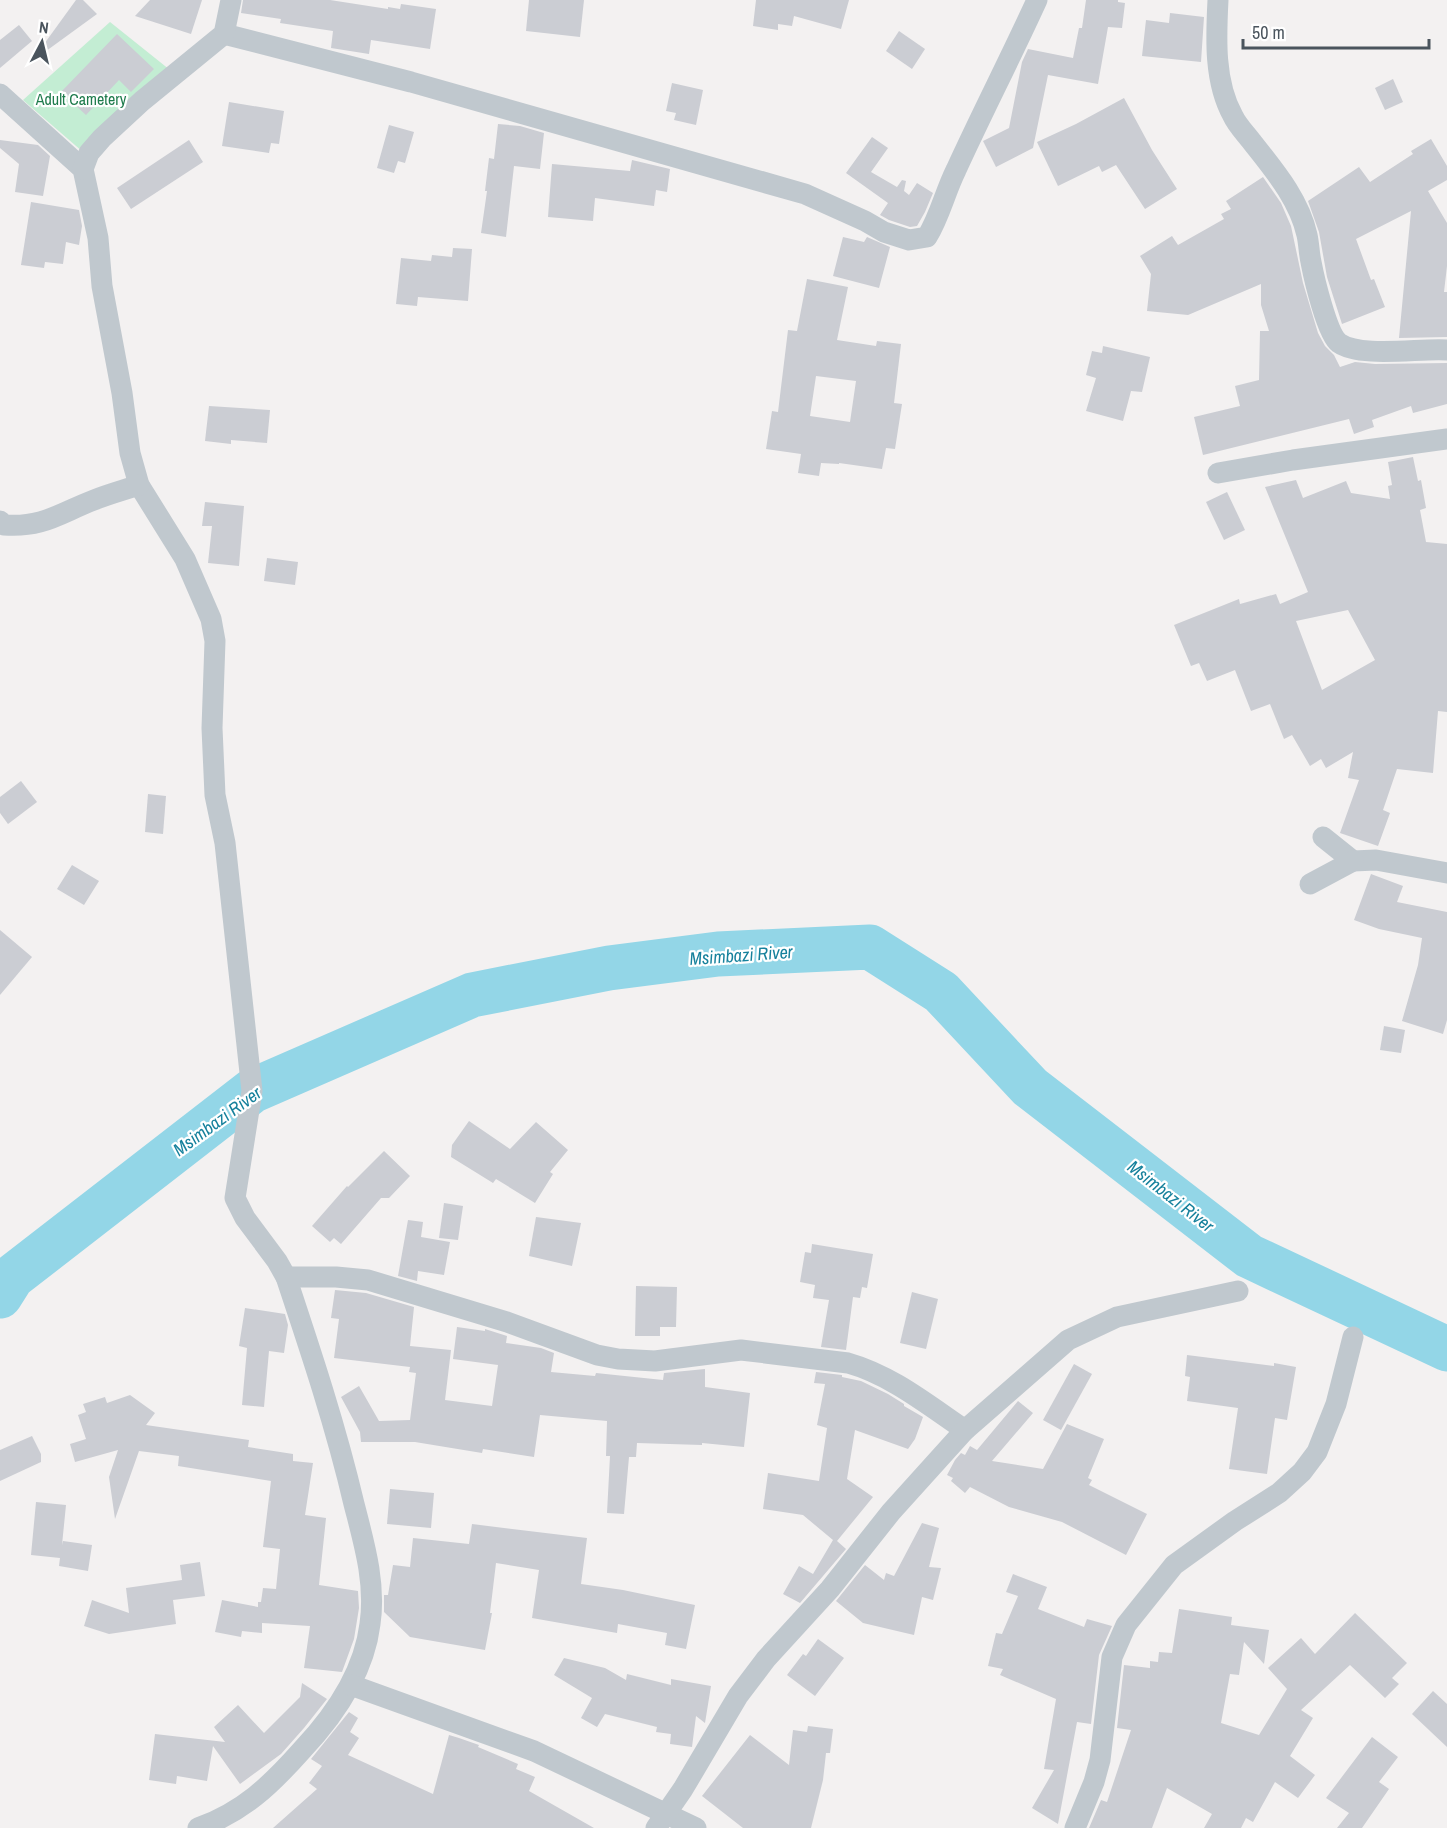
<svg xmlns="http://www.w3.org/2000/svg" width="1447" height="1828" font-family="'Archivo Narrow',sans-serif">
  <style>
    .green { fill: #c3edd3 }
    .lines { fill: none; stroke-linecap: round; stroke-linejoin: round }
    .river { stroke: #93d6e7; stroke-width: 45 }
    .building { fill: #cbcdd3; fill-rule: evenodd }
    .street { stroke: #c0c8ce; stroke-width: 21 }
    .labels { text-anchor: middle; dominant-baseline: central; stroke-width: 4.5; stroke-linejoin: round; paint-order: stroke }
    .park-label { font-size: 16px; fill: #1e7b4c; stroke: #fff }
    .water-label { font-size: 18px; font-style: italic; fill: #16819c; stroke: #fff }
  </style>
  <rect width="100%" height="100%" fill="#f3f1f1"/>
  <path class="green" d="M110 22 170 70 83 152 23 100Z"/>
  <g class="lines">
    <path class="river" d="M0 1296 12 1277 252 1091 472 995 609 968 718 954 870 947 941 992 1030 1087 1249 1256 1447 1349"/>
  </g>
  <g class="building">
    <path d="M76 0H83L97 14 42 54 39 51Z"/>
    <path d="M150 0H202L191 34 135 16Z"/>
    <path d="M243 0H330L388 9V7L400 9 401 4 436 9 430 49 371 40 369 54 331 48 333 31 280 23 281 19 241 13Z"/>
    <path d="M529 0H584L580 37 526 31Z"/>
    <path d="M756 0H849L841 29 794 16 792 26 778 24V30L753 26Z"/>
    <path d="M1086 0H1118V2L1125 3 1122 28 1108 27 1098 84 1048 75 1033 148 996 167 983 141 1009 128 1022 62 1028 49 1073 58 1079 28H1082Z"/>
    <path d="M1170 13 1204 17 1201 62 1142 56 1146 20 1169 23Z"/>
    <path d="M19 25 32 41 0 68V40Z"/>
    <path d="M899 31 925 49 912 69 886 51Z"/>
    <path d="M117 34 154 69 131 92 119 80 86 115 61 92Z"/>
    <path d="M1393 79 1403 102 1385 110 1375 88Z"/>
    <path d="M672 83 703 90 696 125 674 120 676 113 666 111Z"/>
    <path d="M1124 98 1152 150 1177 189 1145 209 1116 165 1102 172 1099 166 1058 186 1037 142 1076 124Z"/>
    <path d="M229 102 284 111 279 144 271 143 269 153 222 146Z"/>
    <path d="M498 124 520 126 544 133 540 169 514 166 506 237 481 233 487 191H485L489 158 494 159Z"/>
    <path d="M389 125 414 132 405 163 398 161 394 173 377 168Z"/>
    <path d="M872 137 888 148 871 172 897 187 902 180 906 181 904 191 909 195 917 183 933 193 925 212 917 226 910 227 889 220 880 215 888 203 846 173Z"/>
    <path d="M1431 139 1447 166V180L1428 191 1447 223V266L1444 292H1447V337L1399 338 1411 211 1356 239 1371 280 1374 279 1385 307 1342 324 1327 277 1319 232 1308 201 1359 167 1370 182 1413 154 1411 151Z"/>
    <path d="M0 140 38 145 50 156 43 196 15 192 19 164 0 148Z"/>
    <path d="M189 140 203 162 131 209 117 188Z"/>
    <path d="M632 160 670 169 667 192 656 190 654 206 595 198 593 221 548 217 552 164 630 171Z"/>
    <path d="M1263 177 1281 203 1291 226 1303 283 1318 333 1325 346 1334 355 1340 367 1355 362 1375 364 1447 363V404L1413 413 1411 406 1372 420 1374 427 1354 434 1349 419 1203 455 1194 417 1240 406 1235 386 1259 380 1260 331H1269L1261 305V284L1188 315 1147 311 1151 274 1140 256 1172 236 1178 245 1224 219 1221 214 1231 209 1226 201Z"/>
    <path d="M31 202 79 210 82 226 79 245 66 242 63 264 45 262 44 268 21 265Z"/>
    <path d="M843 237 864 242 867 237 890 247 879 288 833 276Z"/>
    <path d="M453 248 472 249 468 301 418 297 417 306 396 304 401 258 431 261 432 255 452 257Z"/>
    <path d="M807 279 848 287 837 340 876 346 877 341 901 344 894 403 902 404 895 449 886 448 882 469 839 463V464L821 463 819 476 798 473 801 454 766 449 772 411 778 412 788 330 797 331ZM816 376 856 381 850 422 810 416Z"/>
    <path d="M1103 346 1150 357 1142 392 1131 391 1123 421 1086 411 1096 378 1086 375 1092 351 1102 353Z"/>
    <path d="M209 406 270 410 267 443 231 440V444L205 441Z"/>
    <path d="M1413 457 1418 481 1421 480 1426 508 1420 510 1426 542 1447 544V712L1438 711 1433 773 1397 769 1383 810 1390 813 1378 846 1340 833 1359 780 1348 778 1353 752 1326 768 1321 759 1310 766 1292 735 1284 739 1270 704 1251 711 1235 670 1207 681 1199 663 1191 666 1174 625 1239 599 1240 604 1276 594 1280 604 1308 592 1265 487 1296 480 1303 498 1346 481 1351 493 1390 499 1388 486 1392 485 1388 462ZM1348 610 1375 660 1322 690 1296 621Z"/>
    <path d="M1227 492 1245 530 1224 540 1206 502Z"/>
    <path d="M205 502 244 506 239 566 208 563 212 526H202Z"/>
    <path d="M267 558 298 562 295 585 264 581Z"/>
    <path d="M21 781 37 802 8 824 0 813V797Z"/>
    <path d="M148 794 166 796 163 834 145 832Z"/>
    <path d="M72 865 99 881 84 905 57 889Z"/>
    <path d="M1371 874 1403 886 1397 902 1447 912V1020L1443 1034 1402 1021 1418 965 1422 938 1379 929 1354 920Z"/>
    <path d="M0 930 32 957 0 995Z"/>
    <path d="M1384 1026 1405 1030 1401 1053 1380 1050Z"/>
    <path d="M469 1121 510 1149 536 1122 568 1150 550 1172 553 1174 535 1203 496 1179 493 1183 451 1157 452 1145Z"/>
    <path d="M384 1151 410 1176 389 1198H381L341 1244 334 1238 330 1242 312 1226 347 1186 348 1187Z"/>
    <path d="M444 1203 463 1206 458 1240 439 1238Z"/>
    <path d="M536 1217 581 1223 572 1266 529 1256Z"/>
    <path d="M408 1220 423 1222 421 1237 450 1242 444 1275 418 1271 417 1281 398 1276Z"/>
    <path d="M812 1244 873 1254 867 1288 862 1287 860 1298 853 1297 846 1350 821 1347 829 1300 813 1298 815 1285 800 1282 805 1252 811 1253Z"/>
    <path d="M636 1286 677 1287 676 1327H660V1336H635Z"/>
    <path d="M335 1290 366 1293 414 1307 410 1346 451 1350 445 1400 492 1406 498 1365 453 1359 457 1327 485 1331V1329L507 1336 506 1343 541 1348 554 1353 551 1372 595 1376 596 1373 663 1380 664 1373 705 1369V1387L750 1393 744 1447 702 1443V1445L637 1443 636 1457H629L624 1514 607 1513 610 1456H606L607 1421 540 1415 534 1457 483 1449 482 1453 415 1442H361L360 1432 341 1397 359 1386 379 1421 410 1420 416 1373 409 1372 410 1367 334 1358 339 1319 331 1318Z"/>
    <path d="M912 1292 938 1299 926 1349 900 1343Z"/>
    <path d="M245 1308 285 1314 288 1325 284 1353 269 1351 264 1407 242 1405 247 1348 239 1346Z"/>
    <path d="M1187 1355 1274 1366V1363L1296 1367 1287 1420 1275 1418 1267 1474 1229 1469 1238 1408 1187 1401 1190 1377 1185 1376Z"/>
    <path d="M1074 1364 1092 1374 1061 1430 1043 1420Z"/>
    <path d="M816 1372 842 1375V1377L861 1381 888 1394 904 1404V1406L923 1417 915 1439 908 1449 855 1430 847 1479 873 1497 837 1541 846 1549 800 1603 783 1594 799 1566 813 1574 833 1540 803 1515 763 1509 768 1473 819 1481 827 1428 817 1425 825 1384 814 1383Z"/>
    <path d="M130 1395 155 1413 146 1425 249 1440 248 1447 293 1454V1461L313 1463 305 1515 326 1518 319 1585 358 1591 359 1608 354 1639 342 1672 304 1668 310 1626 262 1623V1633L242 1631 241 1637 215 1632 222 1600 258 1607V1602H261L263 1588 276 1589 280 1549 263 1547 271 1481 178 1466 179 1456 139 1451 115 1519 109 1477 118 1450 75 1462 70 1444 86 1439 78 1415 86 1412 83 1404 105 1397 107 1403Z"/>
    <path d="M1018 1401 1033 1413 992 1461 1043 1469 1067 1424 1104 1439 1088 1478 1092 1480 1089 1485 1147 1514 1126 1555 1062 1522 1009 1507 970 1487 965 1493 951 1481 953 1478 947 1475 955 1460 961 1453 965 1455 970 1446 977 1450Z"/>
    <path d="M32 1436 41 1454V1462L0 1481V1450Z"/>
    <path d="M390 1489 434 1493 431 1528 387 1524Z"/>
    <path d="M36 1502 66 1505 62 1545 63 1541 92 1545 88 1571 59 1566 60 1558 31 1555Z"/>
    <path d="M922 1523 939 1528 929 1567 941 1568 933 1600 922 1597 914 1635 863 1623 836 1601 865 1565 884 1580 886 1573 894 1576Z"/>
    <path d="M472 1524 587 1538 581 1584 623 1590 695 1605 686 1649 665 1645 667 1633 618 1624 617 1633 532 1618 539 1570 496 1563 490 1613H492L485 1650 410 1637 384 1612V1595H388L393 1565 410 1567 413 1538 469 1544Z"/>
    <path d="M200 1562 205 1596 173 1600 176 1624 109 1634 84 1626 92 1600 129 1613 126 1588 182 1580 180 1565Z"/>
    <path d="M1013 1574 1047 1587 1038 1609 1084 1627 1087 1619 1112 1626 1099 1655 1091 1724 1077 1722 1058 1824 1032 1808 1054 1770 1044 1769 1056 1699 1000 1675 1003 1669 988 1666 996 1633 1002 1634 1018 1596 1006 1592Z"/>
    <path d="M1179 1609 1232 1617 1231 1625 1269 1630 1264 1664 1244 1642 1239 1675 1230 1674 1221 1723 1259 1735 1287 1689 1268 1668 1301 1638 1315 1654 1355 1613 1407 1663 1392 1678 1399 1684 1385 1698 1350 1665 1301 1710 1313 1718 1290 1756 1315 1775 1298 1798 1275 1782 1253 1822 1246 1818 1241 1828H1204L1212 1814 1167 1788 1152 1828H1089L1101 1800 1107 1802 1131 1730 1117 1728 1124 1665 1150 1668V1661L1158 1662 1159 1652 1172 1653Z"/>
    <path d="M818 1639 844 1658 815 1696 787 1675 803 1654 806 1656Z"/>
    <path d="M564 1658 605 1668 626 1680 627 1674 671 1685V1679L711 1686 705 1723 696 1716 692 1747 670 1744 671 1734 656 1732 657 1727 605 1714 597 1727 581 1718 592 1698 554 1675Z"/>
    <path d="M302 1683 327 1699 304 1728 281 1754 240 1784 213 1746 207 1781 177 1776 176 1784 149 1780 155 1734 225 1742 214 1727 238 1705 264 1733 300 1697Z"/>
    <path d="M1433 1691 1447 1704V1747L1412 1714Z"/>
    <path d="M349 1712 358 1718 350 1732 359 1738 348 1755 433 1794 449 1735 459 1738 479 1745 478 1747 518 1764 516 1769 535 1777 529 1791 594 1828H273L317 1789 309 1783 322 1766 311 1759Z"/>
    <path d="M808 1726 833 1729 830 1753H826L823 1780 811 1828H743L702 1796 750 1735 789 1765 793 1730 807 1732Z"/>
    <path d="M1372 1737 1398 1757 1379 1782 1389 1789 1362 1828H1337L1349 1813 1326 1798Z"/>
  </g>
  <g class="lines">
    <g class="street">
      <path d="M1218 0C1216 38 1214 82 1233 116 1237 125 1246 134 1252 142 1274 170 1299 199 1307 235 1309 244 1309 253 1311 262 1314 278 1327 334 1339 343 1360 358 1420 348 1447 350"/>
      <path d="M224 34 411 82 805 194 865 221 884 232 909 240 927 237C940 216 945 192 956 170 982 113 1011 57 1037 0"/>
      <path d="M0 94 83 169 98 238 102 286 122 393 130 453 139 485 185 559 211 619 215 641 212 728 215 795 225 843 252 1091 235 1198 245 1218 277 1261 286 1277C311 1352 336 1427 354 1504 364 1543 376 1583 370 1624 364 1673 335 1715 302 1750 271 1785 243 1812 198 1828"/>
      <path d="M83 169 89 153 102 138 142 101 224 34 231 0"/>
      <path d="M1218 473 1293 460 1447 439"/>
      <path d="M0 521 4 525C43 528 60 513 94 500 109 494 124 490 139 485"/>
      <path d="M1323 837 1353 861 1376 860 1447 873"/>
      <path d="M1310 884 1353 861"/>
      <path d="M286 1277H336L368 1280 507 1322 597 1355 618 1359 655 1361 741 1350 848 1363C891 1375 928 1405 965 1430"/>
      <path d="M351 1685 534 1751 696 1828"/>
      <path d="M656 1828 683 1789 738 1696 766 1659 830 1589 891 1512 965 1430 1068 1340 1117 1317 1238 1291"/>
      <path d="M1075 1828 1094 1782 1100 1760 1112 1657 1126 1625 1174 1565 1235 1521 1279 1493 1302 1472 1317 1452 1336 1404 1353 1337"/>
    </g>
  </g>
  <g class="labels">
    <g class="park-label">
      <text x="81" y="99">Adult Cametery</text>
    </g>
    <g class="water-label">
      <text transform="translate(741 955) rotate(-4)">Msimbazi River</text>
      <text transform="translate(217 1121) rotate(-36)">Msimbazi River</text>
      <text transform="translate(1171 1196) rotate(38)">Msimbazi River</text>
    </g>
  </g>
  <g transform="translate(42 42) rotate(7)" stroke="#ffffff" stroke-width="4.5" paint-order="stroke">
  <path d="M0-4.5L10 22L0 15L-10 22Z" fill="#4a545d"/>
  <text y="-9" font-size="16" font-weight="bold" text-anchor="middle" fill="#4a545d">N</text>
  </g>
  <path d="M1243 39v9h186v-9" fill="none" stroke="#4a545d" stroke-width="3"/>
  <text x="1252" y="39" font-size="18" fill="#4a545d" stroke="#ffffff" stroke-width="4.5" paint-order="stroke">50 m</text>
</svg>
